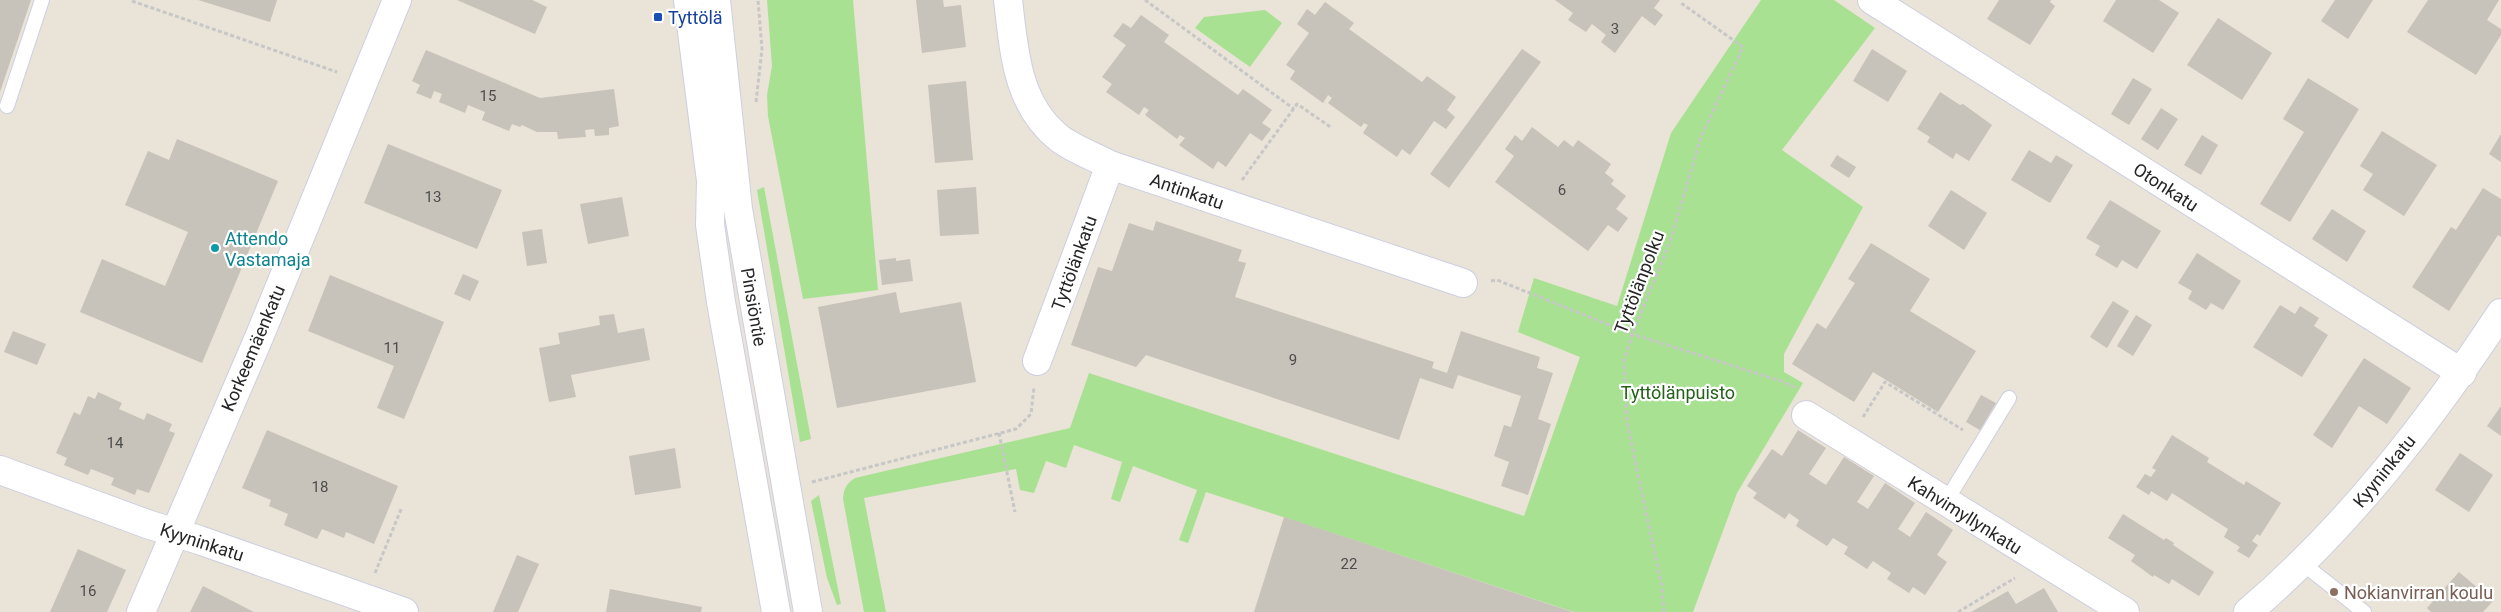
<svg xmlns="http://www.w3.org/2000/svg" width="2501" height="612" font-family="Roboto,sans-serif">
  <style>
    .green { fill: #a9e193 }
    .building { fill: #c7c2ba }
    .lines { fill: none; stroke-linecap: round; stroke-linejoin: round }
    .service-casing { stroke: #cdcfe0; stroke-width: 16 }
    .minor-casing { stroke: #cdcfe0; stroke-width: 30 }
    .tertiary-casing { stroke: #cdcfe0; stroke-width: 30 }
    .secondary-casing { stroke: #cdcfe0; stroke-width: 30 }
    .path { stroke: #c7c7c7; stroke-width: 3; stroke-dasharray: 4 2.5; stroke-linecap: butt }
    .service { stroke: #fff; stroke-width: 14 }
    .minor { stroke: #fff; stroke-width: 28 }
    .tertiary { stroke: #fff; stroke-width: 28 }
    .secondary { stroke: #fff; stroke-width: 28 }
    .transit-dot { fill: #1a4fb4; stroke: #fff; stroke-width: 2 }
    .culture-dot { fill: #0f9aa8; stroke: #fff; stroke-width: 2 }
    .education-dot { fill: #8d6e63; stroke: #fff; stroke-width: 2 }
    .labels { text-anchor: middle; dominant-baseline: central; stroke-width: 4.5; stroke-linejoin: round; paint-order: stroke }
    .number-label { font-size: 15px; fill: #4e4d4b }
    .transit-label { font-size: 18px; fill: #164399; stroke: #fff; text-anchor: start }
    .street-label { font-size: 18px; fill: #262626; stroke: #fff }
    .culture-label { font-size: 18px; fill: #0d838f; stroke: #fff; text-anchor: start }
    .park-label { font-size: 18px; fill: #246119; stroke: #fff }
    .education-label { font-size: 18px; fill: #785e54; stroke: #fff; text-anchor: start }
  </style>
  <rect width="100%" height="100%" fill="#eae3d7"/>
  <g class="green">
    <path d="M767 0H853L878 290 803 299 768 116 767 95 772 66Z"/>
    <path d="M1761 0H1834L1875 28 1782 150 1863 207 1784 354V372L1803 383 1737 493 1693 612H1574L1206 492 1188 543 1179 540 1197 490 1133 466 1120 502 1111 499 1122 462 1074 445 1066 468 1046 461 1034 493 1020 490 1016 469 864 498 886 612H864L843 499C844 488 846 484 855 478L1070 428 1089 373 1524 516 1580 357 1518 332 1534 278 1617 306 1671 133Z"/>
    <path d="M1265 10 1282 23 1250 67 1195 28 1204 17Z"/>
    <path d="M764 187 811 439 800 442 757 190Z"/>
    <path d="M819 495 841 604 837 605 827 578 811 501Z"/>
  </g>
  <g class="building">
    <path d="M0 0H31L0 92Z"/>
    <path d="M198 0H277L270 22Z"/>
    <path d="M457 0H532L547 7 535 34Z"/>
    <path d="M916 0H943L944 7 961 5 966 47 922 53Z"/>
    <path d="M1555 0H1660L1654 8 1663 15 1655 26 1642 16 1615 53 1601 42 1606 35 1592 24 1586 32 1568 20 1573 13Z"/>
    <path d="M1999 0H2051L2050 2 2055 6 2030 45 1987 19Z"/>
    <path d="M2116 0H2159L2179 13 2153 53 2103 21Z"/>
    <path d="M2335 0H2373L2348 39 2321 21Z"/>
    <path d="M2428 0H2499L2487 20 2501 29V35L2476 75 2407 32Z"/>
    <path d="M1325 2 1354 23 1349 29 1422 82 1427 76 1456 97 1447 110 1455 117 1446 129 1434 121 1410 155 1402 149 1397 157 1363 133 1368 125 1364 123 1361 127 1328 103 1332 98 1328 95 1323 103 1290 79 1295 71 1286 65 1309 33 1297 24 1307 9 1315 15Z"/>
    <path d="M1141 15 1169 35 1164 42 1238 95 1243 89 1272 110 1262 123 1271 129 1262 141 1250 133 1226 167 1218 161 1213 169 1179 145 1185 138 1180 135 1177 139 1145 115 1149 110 1144 107 1139 115 1106 92 1112 84 1102 77 1126 45 1113 36 1123 23 1131 28Z"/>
    <path d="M2218 18 2272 53 2242 100 2187 65Z"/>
    <path d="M1522 49 1541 62 1449 188 1430 174Z"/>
    <path d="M1872 49 1907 71 1888 102 1853 81Z"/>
    <path d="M426 50 540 98 614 89 619 126 609 128V135L595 136 594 129 585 130 586 137 558 139 557 132H537L522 125 520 127 512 124 509 131 482 120 485 112 468 105 465 113 439 102 442 94 434 91 431 99 416 93 420 85 412 81Z"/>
    <path d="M2133 78 2152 89 2129 125 2111 114Z"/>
    <path d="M2308 78 2359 109 2290 222 2260 204 2304 132 2283 119Z"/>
    <path d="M966 81 973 160 935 163 928 85Z"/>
    <path d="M1940 92 1960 105 1963 104 1992 125 1969 161 1956 153 1953 159 1927 142 1930 137 1917 129Z"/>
    <path d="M2161 108 2178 119 2158 150 2141 139Z"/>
    <path d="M1532 127 1558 147 1564 140 1573 147 1578 140 1611 164 1605 173 1614 180 1611 184 1626 196 1616 209 1628 218 1618 232 1608 225 1588 251 1495 182 1514 156 1505 149 1515 135 1522 141Z"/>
    <path d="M2382 131 2437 165 2404 216 2363 190 2373 174 2360 166Z"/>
    <path d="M2501 134V162L2489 154Z"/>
    <path d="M2202 135 2218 145 2201 175 2184 165Z"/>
    <path d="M177 139 278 181 202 363 80 312 102 259 165 286 188 232 125 205 148 151 169 160Z"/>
    <path d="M388 144 502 190 477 249 364 203Z"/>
    <path d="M2029 150 2051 163 2056 155 2073 165 2050 203 2011 180Z"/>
    <path d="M1837 155 1856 167 1849 178 1830 166Z"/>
    <path d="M976 187 979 234 940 236 937 190Z"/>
    <path d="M2483 188 2501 199V237L2498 235 2449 311 2412 287 2451 227 2456 230Z"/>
    <path d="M1951 190 1987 213 1964 250 1928 226Z"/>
    <path d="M622 197 629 236 588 244 580 204Z"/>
    <path d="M2110 200 2161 231 2137 269 2122 260 2117 268 2095 255 2100 246 2086 238Z"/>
    <path d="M2332 209 2366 231 2347 262 2312 239Z"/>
    <path d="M1156 221 1242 250 1238 261 1246 263 1235 297 1434 362 1432 368 1447 373 1461 331 1540 357 1537 368 1553 373 1538 419 1551 424 1528 495 1501 486 1509 462 1494 456 1504 425 1511 427 1521 396 1458 375 1453 389 1420 378 1399 440 1146 355 1136 367 1071 345 1098 267 1112 271 1129 223 1153 231Z"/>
    <path d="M542 229 547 263 527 266 522 232Z"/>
    <path d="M1871 243 1930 279 1910 311 1976 351 1938 412 1873 372 1854 402 1792 364 1817 323 1826 329 1855 283 1848 279Z"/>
    <path d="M2197 253 2241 281 2223 310 2211 303 2206 310 2188 299 2192 291 2178 283Z"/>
    <path d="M896 258V261L910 259 913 281 882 285 879 260Z"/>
    <path d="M463 274 479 281 470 301 454 294Z"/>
    <path d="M330 275 444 322 404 419 377 408 394 366 308 331Z"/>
    <path d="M896 292 900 313 961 302 976 382 837 408 818 307Z"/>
    <path d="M2113 301 2129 311 2107 348 2090 337Z"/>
    <path d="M2280 305 2295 314 2300 306 2319 318 2314 326 2328 335 2302 377 2253 347Z"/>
    <path d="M614 314 618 333 644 328 650 360 571 375 576 397 549 402 539 348 560 344 558 333 600 325 599 316Z"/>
    <path d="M2136 315 2152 325 2133 356 2117 346Z"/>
    <path d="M13 331 46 344 37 365 4 352Z"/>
    <path d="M2364 358 2411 388 2387 424 2359 406 2332 448 2313 435Z"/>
    <path d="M98 392 122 403 119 409 144 420 147 413 172 424 169 431 175 433 149 493 137 489 135 495 111 485 114 478 91 469 88 475 64 465 67 458 56 453 74 412 80 415 88 396 95 399Z"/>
    <path d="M1981 395 1996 403 1980 430 1966 422Z"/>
    <path d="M2501 406V436L2487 426Z"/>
    <path d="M267 430 398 486 374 544 346 532 344 538 322 529 317 539 284 525 288 514 269 506 271 500 242 488Z"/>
    <path d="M1798 430 1826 448 1809 474 1826 485 1844 457 1874 476 1857 502 1868 509 1885 483 1915 503 1898 529 1910 537 1926 512 1953 530 1937 555 1947 562 1925 595 1913 587 1909 593 1887 579 1891 573 1873 561 1867 569 1844 554 1848 547 1833 538 1827 546 1796 526 1799 520 1789 513 1785 519 1753 498 1757 493 1747 486 1772 449 1782 456Z"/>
    <path d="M2172 435 2209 458 2207 462 2244 485 2246 481 2281 503 2260 536 2257 534 2252 541 2258 545 2249 558 2237 551 2240 547 2224 537 2228 529 2172 493 2167 501 2151 491 2149 495 2136 487 2145 474 2151 477 2156 470 2152 468Z"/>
    <path d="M675 448 681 488 635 495 629 456Z"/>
    <path d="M2460 453 2493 475 2469 512 2435 490Z"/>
    <path d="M2123 514 2164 540 2166 538 2174 543 2173 545 2214 572 2199 596 2172 579 2169 584 2154 575 2153 577 2131 561 2135 555 2108 538Z"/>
    <path d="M1284 517 1573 612H1254Z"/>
    <path d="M78 549 126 570 107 612H50Z"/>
    <path d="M517 555 539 564 518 612H493Z"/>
    <path d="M2459 572 2493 601 2483 612H2431L2427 608Z"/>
    <path d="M203 586 254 612H190Z"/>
    <path d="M2044 588 2058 612H1971L2008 591 2016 604Z"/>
    <path d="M610 589 702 607 701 612H606Z"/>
  </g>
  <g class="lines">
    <defs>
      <g id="service">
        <path d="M7 106 42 0"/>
        <path d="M1945 503 2009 398"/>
        <path d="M2302 563 2364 612"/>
      </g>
      <g id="minor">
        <path d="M1008 0C1014 49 1016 104 1059 138 1073 149 1093 156 1110 165L1463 283"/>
        <path d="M1872 0 2462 373"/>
        <path d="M1037 361 1110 165"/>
        <path d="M1806 415 2125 612"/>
        <path d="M0 470 150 525 199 540 404 612"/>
        <path d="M141 612 260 335 397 0"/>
      </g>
      <path id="tertiary" d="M2248 612C2348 527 2429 422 2501 313"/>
      <g id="secondary">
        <path d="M688 0 711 181 710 225 721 302 776 612"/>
        <path d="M716 0 738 209 808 612"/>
      </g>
    </defs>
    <use href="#service" class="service-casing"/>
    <use href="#minor" class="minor-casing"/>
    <use href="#tertiary" class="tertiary-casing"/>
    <use href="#secondary" class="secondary-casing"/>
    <g class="path">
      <path d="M1145 0 1294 109"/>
      <path d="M132 1 337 72"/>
      <path d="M756 102 762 49 758 0"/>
      <path d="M1242 180 1297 104 1332 128"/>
      <path d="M1491 281 1497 280 1632 334 1781 381 1796 388"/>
      <path d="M1863 417 1885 382 1963 430"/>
      <path d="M999 433 1015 512"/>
      <path d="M812 482 1016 429 1031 414 1034 387"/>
      <path d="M375 573 402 507"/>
      <path d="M1664 612 1662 587 1627 423 1624 360 1632 334 1670 242 1701 137 1743 47 1681 3"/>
      <path d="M1958 612 2015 578"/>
    </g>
    <use href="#service" class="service"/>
    <use href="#minor" class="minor"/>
    <use href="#tertiary" class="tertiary"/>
    <use href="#secondary" class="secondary"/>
  </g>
  <rect class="transit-dot" x="653" y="12" width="10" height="10" rx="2.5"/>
  <circle class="culture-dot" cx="215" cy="248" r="5"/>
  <circle class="education-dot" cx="2334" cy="592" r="5"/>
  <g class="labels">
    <g class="number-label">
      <text x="1615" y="29">3</text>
      <text x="488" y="96">15</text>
      <text x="1562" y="190">6</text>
      <text x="433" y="197">13</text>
      <text x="392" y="348">11</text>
      <text x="1293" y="360">9</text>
      <text x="115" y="443">14</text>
      <text x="320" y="487">18</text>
      <text x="1349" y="564">22</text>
      <text x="88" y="591">16</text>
    </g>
    <g class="transit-label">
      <text x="668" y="17">Tyttölä</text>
    </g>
    <g class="street-label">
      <text transform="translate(2166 187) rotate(33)">Otonkatu</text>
      <text transform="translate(1187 191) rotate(19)">Antinkatu</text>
      <text transform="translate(1074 263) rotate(-70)">Tyttölänkatu</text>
      <text transform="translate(1639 282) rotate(-69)">Tyttölänpolku</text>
      <text transform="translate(754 307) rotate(80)">Pinsiöntie</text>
      <text transform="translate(253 348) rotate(-67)">Korkeemäenkatu</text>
      <text transform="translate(2384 471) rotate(-51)">Kyyninkatu</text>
      <text transform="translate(1965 515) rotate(32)">Kahvimyllynkatu</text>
      <text transform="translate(202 542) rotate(18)">Kyyninkatu</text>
    </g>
    <g class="culture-label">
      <text x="225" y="238">Attendo<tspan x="225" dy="21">Vastamaja</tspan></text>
    </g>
    <g class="park-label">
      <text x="1678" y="392">Tyttölänpuisto</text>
    </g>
    <g class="education-label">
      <text x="2344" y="592">Nokianvirran koulu</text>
    </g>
  </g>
</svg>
